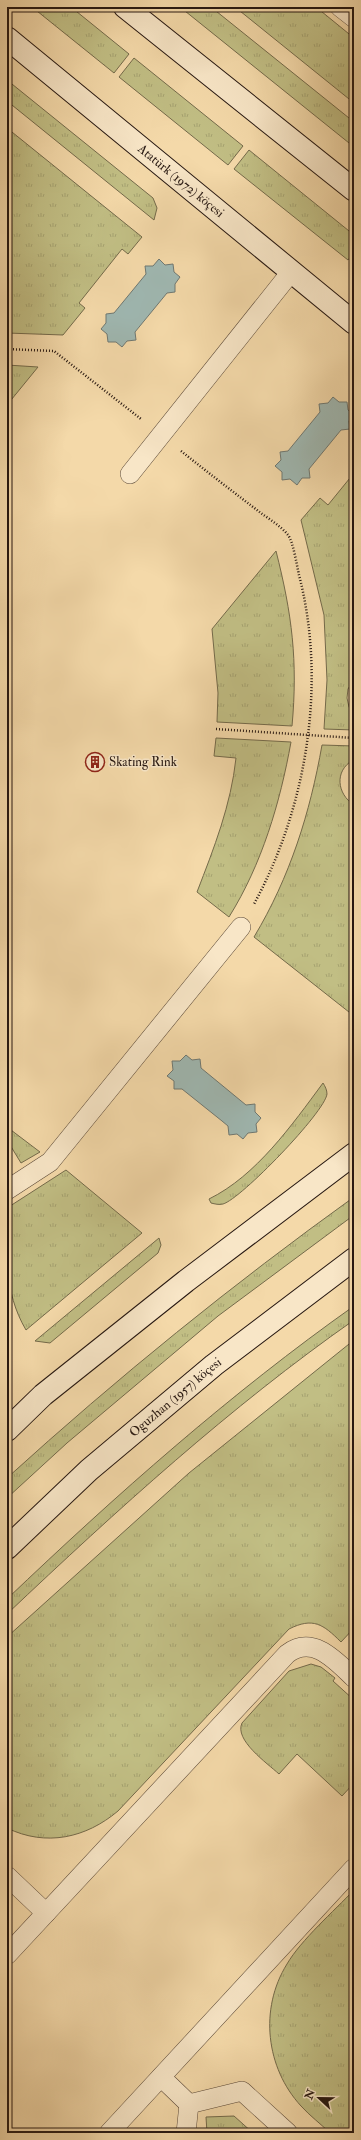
<svg xmlns="http://www.w3.org/2000/svg" width="361" height="2140" font-family="'IM FELL Double Pica',serif">
  <style>
    .grass { fill: url(#grass-tufts); stroke: #746a4a }
    .water { fill: #9fb8b2; stroke: #6f7872 }
    .lines { fill: none; stroke-linecap: round; stroke-linejoin: round }
    .service-casing { stroke: #5a4837; stroke-width: 20 }
    .secondary-casing { stroke: #261711; stroke-width: 24 }
    .path { stroke: #261711; stroke-width: 2.5; stroke-dasharray: 1 2; stroke-linecap: butt }
    .service { stroke: #f8e6c7; stroke-width: 19 }
    .secondary { stroke: #f8e6c7; stroke-width: 22 }
    .labels { text-anchor: middle; dominant-baseline: central; stroke-width: 3; stroke-linejoin: round; paint-order: stroke }
    .street-label { font-size: 13px; fill: #261711; stroke: #f8e6c7 }
    .poi-label { font-size: 13px; fill: #261711; stroke: #f8e6c7; text-anchor: start }
  </style>
  <defs>
    <pattern id="grass-tufts" width="24" height="20" patternUnits="userSpaceOnUse"><rect width="24" height="20" fill="#c1be84"/><path d="M3 7l-1-3M5 7V3M7 7l1-3M15 17l-1-3M17 17v-4M19 17l1-3" fill="none" stroke="#a6a371"/></pattern>
  </defs>
  <rect width="100%" height="100%" fill="#f4d9a9"/>
  <filter id="stains"><feTurbulence type="fractalNoise" baseFrequency=".005" numOctaves="4"/><feColorMatrix values="0 0 0 0 .2 0 0 0 0 .09 0 0 0 0 .02 0 0 0 .5 -.17"/></filter>
  <radialGradient id="worn" r=".72"><stop offset=".6" stop-color="#630" stop-opacity="0"/><stop offset="1" stop-color="#630" stop-opacity=".3"/></radialGradient>
  <g class="grass">
    <path d="M32 7H71L129 54 114 73Z"/>
    <path d="M180 7H211L354 122V147Z"/>
    <path d="M235 7H316L354 38V103Z"/>
    <path d="M134 58 243 146 228 165 119 77Z"/>
    <path d="M7 80 153 198 157 208 154 220 7 101Z"/>
    <path d="M7 128 142 237 128 254 122 249 79 303 85 308 63 335 7 333Z"/>
    <path d="M249 150 354 235V252L348 260 234 169Z"/>
    <path d="M7 365 38 367 7 405Z"/>
    <path d="M354 473V679L348 689 347 698 349 707 354 714V730L324 729 327 680 324 615 301 520 320 498 328 505Z"/>
    <path d="M276 551C292 614 298 661 292 726L217 722 218 693 212 629Z"/>
    <path d="M216 738 291 742C280 803 262 864 229 917L197 892C214 848 231 805 236 758L214 756Z"/>
    <path d="M322 745 354 746 353 760C334 771 337 794 354 805V1016L254 937C290 877 310 813 322 745Z"/>
    <path d="M323 1083C325 1086 327 1090 327 1094 325 1112 241 1199 223 1204 219 1205 215 1204 211 1203L209 1199C256 1176 292 1125 323 1083Z"/>
    <path d="M7 1127 40 1152 21 1163 7 1140Z"/>
    <path d="M66 1170 142 1233 26 1330C3 1291 7 1252 7 1208Z"/>
    <path d="M354 1197V1215L218 1316 67 1443 7 1498V1478C117 1378 233 1284 354 1197Z"/>
    <path d="M159 1238 161 1245 158 1253 50 1343 35 1341Z"/>
    <path d="M354 1306V1320C230 1407 117 1510 7 1614V1599C116 1495 231 1393 354 1306Z"/>
    <path d="M354 1340V1628L341 1642C323 1624 313 1617 289 1629L118 1811C86 1838 46 1847 7 1828V1637L189 1473Z"/>
    <path d="M311 1664 321 1667 335 1678 333 1681 354 1700V1783L342 1796 297 1754 279 1774C267 1763 234 1740 242 1723L289 1671Z"/>
    <path d="M354 1890V2133H330C321 2124 310 2116 301 2106 266 2068 259 2009 287 1964 301 1940 334 1911 354 1890Z"/>
    <path d="M234 2116 253 2133H207L206 2117Z"/>
  </g>
  <g class="water">
    <path d="M159 259 165 265 173 264 174 272 180 277 175 284V292L167 293 135 332 136 340 127 341 122 347 116 342H108L107 334 101 329 106 323V314L114 313 146 274 145 266H153Z"/>
    <path d="M333 397 339 402H347L348 410 354 415 349 421 350 429 341 430 309 469 310 478H302L297 485 290 479 282 480V472L275 466 281 460 280 452 288 451 320 412 319 404 328 403Z"/>
    <path d="M186 1055 192 1060 200 1059 201 1068 246 1105 255 1104V1112L261 1118 256 1124 257 1132 248 1133 243 1139 237 1134 229 1135 228 1126 222 1121 182 1089H174V1081L167 1076 173 1070 172 1061H180Z"/>
  </g>
  <g class="lines">
    <defs>
      <g id="service">
        <path d="M340 7 354 18"/>
        <path d="M130 474 291 272"/>
        <path d="M7 1190 50 1162 241 927"/>
        <path d="M7 1876 46 1913"/>
        <path d="M7 1955 287 1654C313 1634 336 1661 354 1678"/>
        <path d="M161 2077 189 2104"/>
        <path d="M189 2104 242 2091 288 2133"/>
        <path d="M109 2133 354 1868"/>
        <path d="M186 2133 189 2104"/>
      </g>
      <g id="secondary">
        <path d="M125 7 354 190"/>
        <path id="s1" d="M7 38 354 323"/>
        <path d="M7 1430 43 1395 186 1281 354 1154"/>
        <path id="s2" d="M7 1548 89 1470 214 1365 354 1259"/>
      </g>
    </defs>
    <use href="#service" class="service-casing"/>
    <use href="#secondary" class="secondary-casing"/>
    <g class="path">
      <path d="M7 349 54 351 141 419"/>
      <path d="M181 451C206 471 232 491 257 510 267 518 280 525 288 535 293 541 297 566 299 575 327 683 307 807 254 904"/>
      <path d="M216 729 354 738"/>
    </g>
    <use href="#service" class="service"/>
    <use href="#secondary" class="secondary"/>
  </g>
  <defs>
    <symbol id="building-ring" viewBox="-11 -11 22 22"><circle r="9.5" fill="#f8e6c7" stroke="#8f2418" stroke-width="1.5"/><path d="M-4-6H4V6H1V3H-1V6H-4ZM-2.5-4.3h1.7v1.8h-1.7ZM.8-4.3h1.7v1.8H.8ZM-2.5-1h1.7V.8h-1.7ZM.8-1h1.7V.8H.8Z" fill="#8f2418"/></symbol>
  </defs>
  <g fill-rule="evenodd">
    <use href="#building-ring" x="84" y="751" width="22" height="22"/>
  </g>
  <g class="labels">
    <g class="street-label">
      <text stroke="none"><textPath href="#s1" startOffset="225">Atatürk (1972) köçesi</textPath></text>
      <text stroke="none"><textPath href="#s2" startOffset="226">Oguzhan (1957) köçesi</textPath></text>
    </g>
    <g class="poi-label">
      <text x="109" y="762">Skating Rink</text>
    </g>
  </g>
  <rect width="361" height="2140" fill="none" stroke="#f4d9a9" stroke-width="24"/>
  <rect x="8" y="8" width="345" height="2124" fill="none" stroke="#261711" stroke-width="2"/>
  <rect x="12" y="12" width="337" height="2116" fill="none" stroke="#261711"/>
  <g transform="translate(319 2098) rotate(292)" stroke="#f8e6c7" stroke-width="3" paint-order="stroke">
  <path d="M0-3L7 15L0 10L-7 15Z" fill="#261711"/>
  <text y="-6" font-size="11" font-weight="bold" text-anchor="middle" fill="#261711">N</text>
  </g>
  <rect width="100%" height="100%" filter="url(#stains)"/>
  <rect width="100%" height="100%" fill="url(#worn)"/>
</svg>
